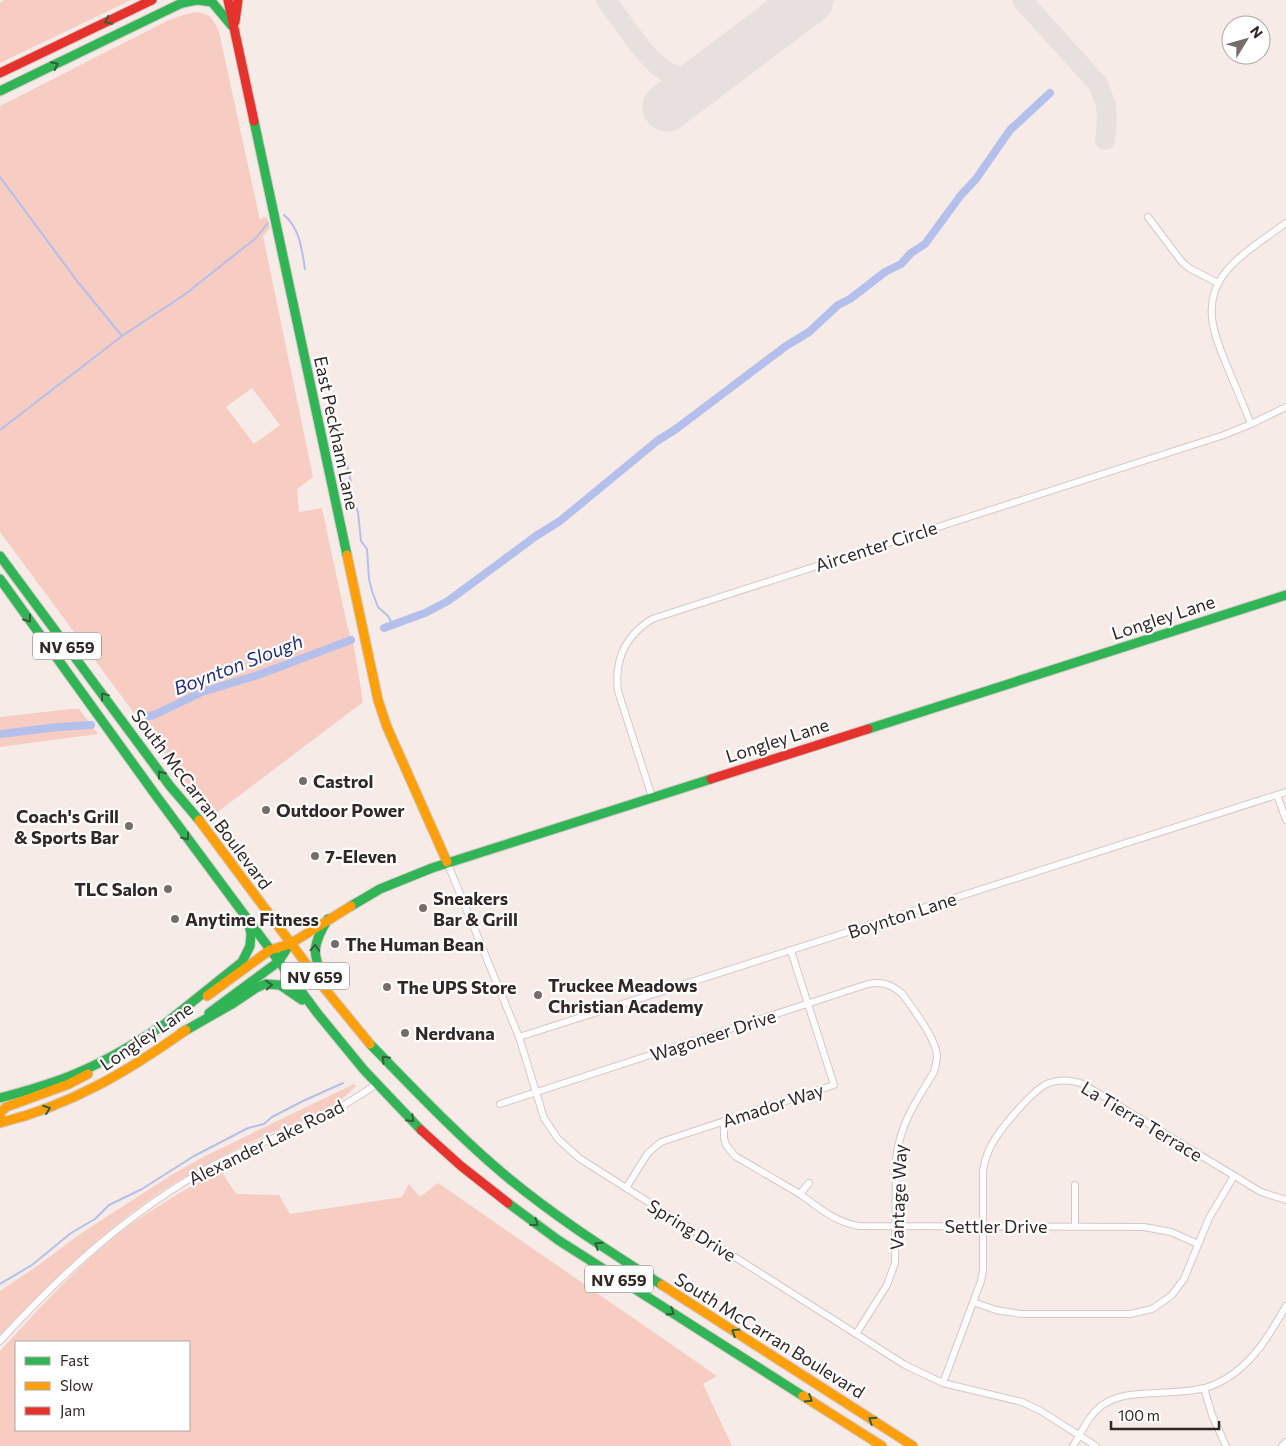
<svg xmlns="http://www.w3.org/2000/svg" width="1286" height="1446" font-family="Commissioner,sans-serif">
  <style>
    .green { fill: #f6ccc3; fill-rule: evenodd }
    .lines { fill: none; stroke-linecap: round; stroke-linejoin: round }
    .stream { stroke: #b5bfeb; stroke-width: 2 }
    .canal { stroke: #b5bfeb; stroke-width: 8 }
    .taxiway { stroke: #e8e0de; stroke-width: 20 }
    .runway { stroke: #e8e0de; stroke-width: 49 }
    .street-casing { stroke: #d4c9c7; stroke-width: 8 }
    .fast-casing { stroke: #d4c9c7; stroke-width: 11 }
    .slow-casing { stroke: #d4c9c7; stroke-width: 11 }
    .jam-casing { stroke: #d4c9c7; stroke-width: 11 }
    .street { stroke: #fefcfc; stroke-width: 6 }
    .fast { stroke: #30b455; stroke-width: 9 }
    .slow { stroke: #ff9f0a; stroke-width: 9 }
    .jam { stroke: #e5322d; stroke-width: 9 }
    .oneway { stroke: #315f38 }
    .poi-dot { fill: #766c69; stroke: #fff; stroke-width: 2 }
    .labels { text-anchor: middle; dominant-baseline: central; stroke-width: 4.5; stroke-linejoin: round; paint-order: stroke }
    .shield { fill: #fff; stroke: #6f6866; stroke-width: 1 }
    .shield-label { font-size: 16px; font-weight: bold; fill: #312725 }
    .street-label { font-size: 18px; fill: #312725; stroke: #fff }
    .poi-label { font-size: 18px; font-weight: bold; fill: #312725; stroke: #fff; text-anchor: start }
    .water-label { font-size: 19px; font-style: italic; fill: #242e78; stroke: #fff }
  </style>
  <rect width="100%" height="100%" fill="#f7ebe8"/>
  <g class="green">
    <path d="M4 0H131L0 63V3Z"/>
    <path d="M197 12C211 14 214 20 219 32L260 220 263 217 267 218 270 228 263 236 313 477 297 489 299 512 322 508 347 625 354 647 363 702 211 817 0 532V106L167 21 186 14ZM252 388 280 425 254 444 226 407Z"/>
    <path d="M71 709H79L98 734 0 747V717Z"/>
    <path d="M354 1084 356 1086C332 1113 296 1122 264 1136 240 1147 216 1159 193 1172 118 1214 59 1274 0 1335V1291L40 1264 80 1234 170 1176 203 1157Z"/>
    <path d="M220 1169 236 1194 279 1195 290 1214 402 1197 409 1184 420 1197 438 1183 717 1376 703 1384 732 1446H0V1351C37 1311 74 1269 117 1235 149 1210 185 1190 220 1169ZM16 1342H189V1430H16Z"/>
  </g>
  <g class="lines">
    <g class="stream">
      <path d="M0 177 77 281 122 336"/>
      <path d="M284 215C300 228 302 251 305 269"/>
      <path d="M0 430 122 336 184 295 256 238 268 223"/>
      <path d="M345 457 351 482 350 493 358 512 361 541 367 549 369 579 372 591 378 607 388 616 393 625"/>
      <path d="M0 1284 32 1265 71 1233 95 1219 109 1205 142 1189 194 1156 248 1128 264 1124 272 1117 303 1101 343 1083"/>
    </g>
    <g class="canal">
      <path d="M384 628 425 613 448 601 536 536 560 521 657 441 676 429 786 346 809 332 838 305 850 299 885 272 901 264 911 253 925 244 933 233 961 195 976 179 1010 130 1050 93"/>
      <path d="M137 718 154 715 202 692 258 675 351 640"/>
      <path d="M0 734 58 727 91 725"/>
    </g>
    <g class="taxiway">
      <path d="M606 0C616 14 626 27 636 41 661 74 678 87 718 67"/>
      <path d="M1022 0 1098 84 1106 105 1107 120 1105 140"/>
    </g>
    <path class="runway" d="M667 107 809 0"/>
    <defs>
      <g id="street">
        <path d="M1148 217 1182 262 1189 268 1218 283"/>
        <path d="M1251 424C1244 407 1237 389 1229 371 1216 339 1200 306 1224 274 1238 255 1267 237 1286 223"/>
        <path d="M1277 795 1286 820"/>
        <path d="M652 797 618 691C614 660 625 636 652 619L1224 435 1251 424 1286 407"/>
        <path d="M447 862 519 1037 544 1118 558 1139 579 1158 905 1365 943 1383 1022 1402 1041 1411 1096 1446"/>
        <path d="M519 1037 1286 792"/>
        <path d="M500 1104 868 984C882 981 894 985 904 996 914 1011 936 1038 937 1056 937 1062 935 1067 934 1072 916 1101 900 1124 896 1159L895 1263 887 1285 856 1334"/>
        <path d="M724 1121V1138L726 1145 735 1156 800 1194 809 1183"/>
        <path d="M626 1188 648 1153 661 1142 834 1085 791 951"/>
        <path d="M800 1194C819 1208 835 1222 859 1226L1144 1227 1171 1232 1198 1244"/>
        <path d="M1075 1226V1185"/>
        <path d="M973 1302 996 1310 1021 1314H1130L1152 1309 1171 1296 1184 1279 1209 1218 1234 1176"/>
        <path d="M0 1341C62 1273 129 1212 210 1167 250 1146 292 1132 331 1112 347 1104 362 1094 377 1084"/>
        <path d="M943 1383 981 1281 983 1270V1170C985 1163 986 1155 990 1148 997 1132 1033 1089 1049 1083 1060 1079 1071 1080 1083 1084L1261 1192 1286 1200"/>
        <path d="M1204 1388 1212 1415 1226 1446"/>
        <path d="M1073 1446C1082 1432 1088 1416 1101 1406 1118 1394 1136 1394 1156 1393 1172 1392 1189 1392 1205 1388 1245 1376 1267 1340 1286 1306"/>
        <path d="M1282 1446 1286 1442"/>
      </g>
      <g id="fast">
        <path d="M182 3 197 0 212 2 232 26"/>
        <path d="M0 91 188 0"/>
        <path d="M254 121 347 555"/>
        <path d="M0 556 170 786 199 820"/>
        <path d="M0 579 157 797 318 1014 364 1070 421 1130"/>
        <path d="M868 729 1286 595"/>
        <path d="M351 906 380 889 432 868 711 779"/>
        <path d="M326 983C312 955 311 946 328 919"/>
        <path d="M209 1013 278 962 290 944"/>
        <path d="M161 1027 242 962 250 946 251 933 249 926"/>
        <path d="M181 1033 232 1004 256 988 265 984 280 985 302 1000"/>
        <path d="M370 1044C414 1089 457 1135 506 1176 555 1217 609 1251 662 1285"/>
        <path d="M0 1098C26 1091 52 1084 77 1073 109 1060 137 1042 165 1024"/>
        <path d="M508 1203 558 1240 803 1396"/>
      </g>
      <g id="slow">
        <path d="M347 555 378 700 387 727 447 862"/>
        <path d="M199 820 325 989 370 1044"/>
        <path d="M207 996 270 950 290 944 351 906"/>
        <path d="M1 1122 0 1113 6 1107 69 1084 88 1074"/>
        <path d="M0 1123C71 1105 127 1072 186 1030"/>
        <path d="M662 1285 913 1446"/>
        <path d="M803 1396 882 1446"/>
      </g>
      <g id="jam">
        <path d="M228 0 254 121"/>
        <path d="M235 22 238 0"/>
        <path d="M0 73 152 0"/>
        <path d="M711 779 868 729"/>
        <path d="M421 1130 461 1166 508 1203"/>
      </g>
    </defs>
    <use href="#street" class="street-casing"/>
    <use href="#fast" class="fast-casing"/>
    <use href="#slow" class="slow-casing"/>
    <use href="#jam" class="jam-casing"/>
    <use href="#street" class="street"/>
    <use href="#fast" class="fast"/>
    <use href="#slow" class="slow"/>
    <use href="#jam" class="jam"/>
  </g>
  <defs><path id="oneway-chevron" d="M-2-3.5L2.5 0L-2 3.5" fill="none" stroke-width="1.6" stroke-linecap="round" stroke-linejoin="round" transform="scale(1.25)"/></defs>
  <g class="oneway">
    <use href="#oneway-chevron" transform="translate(108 21) rotate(154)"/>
    <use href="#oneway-chevron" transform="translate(55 65) rotate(-26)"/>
    <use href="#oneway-chevron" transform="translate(28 619) rotate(54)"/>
    <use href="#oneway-chevron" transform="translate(104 696) rotate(-127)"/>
    <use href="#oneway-chevron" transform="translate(161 774) rotate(-126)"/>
    <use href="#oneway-chevron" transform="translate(186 837) rotate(54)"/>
    <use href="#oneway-chevron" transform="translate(315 948) rotate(-86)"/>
    <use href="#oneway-chevron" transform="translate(269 985) rotate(-4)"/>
    <use href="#oneway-chevron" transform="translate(385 1059) rotate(-133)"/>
    <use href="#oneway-chevron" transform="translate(47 1109) rotate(-20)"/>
    <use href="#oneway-chevron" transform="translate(411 1119) rotate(45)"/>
    <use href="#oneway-chevron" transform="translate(535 1223) rotate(36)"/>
    <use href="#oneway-chevron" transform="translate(598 1245) rotate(-146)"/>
    <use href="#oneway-chevron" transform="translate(671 1312) rotate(32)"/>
    <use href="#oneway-chevron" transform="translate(735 1332) rotate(-148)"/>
    <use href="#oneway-chevron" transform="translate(809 1399) rotate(32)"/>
    <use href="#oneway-chevron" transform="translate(872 1420) rotate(-147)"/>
  </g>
  <g class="poi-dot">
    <circle cx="303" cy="781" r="5"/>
    <circle cx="266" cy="810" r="5"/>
    <circle cx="129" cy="826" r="5"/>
    <circle cx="315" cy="856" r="5"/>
    <circle cx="168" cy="889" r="5"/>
    <circle cx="423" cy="908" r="5"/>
    <circle cx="175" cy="919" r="5"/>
    <circle cx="335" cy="944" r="5"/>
    <circle cx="387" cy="987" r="5"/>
    <circle cx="538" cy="995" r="5"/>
    <circle cx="405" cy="1033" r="5"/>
  </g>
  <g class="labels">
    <g class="shield">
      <rect x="33" y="632.5" width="68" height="27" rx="4"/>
      <rect x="281" y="962.5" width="68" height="27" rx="4"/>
      <rect x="585" y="1265.5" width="68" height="27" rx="4"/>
    </g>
    <g class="shield-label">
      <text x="67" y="646">NV 659</text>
      <text x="315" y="976">NV 659</text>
      <text x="619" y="1279">NV 659</text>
    </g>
    <g class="street-label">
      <text transform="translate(337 433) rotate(78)">East Peckham Lane</text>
      <text transform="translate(876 546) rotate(-18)">Aircenter Circle</text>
      <text transform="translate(1163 617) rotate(-18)">Longley Lane</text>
      <text transform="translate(777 740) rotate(-18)">Longley Lane</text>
      <text transform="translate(202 799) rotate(53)">South McCarran Boulevard</text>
      <text transform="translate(902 915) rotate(-18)">Boynton Lane</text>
      <text transform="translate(713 1035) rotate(-18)">Wagoneer Drive</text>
      <text transform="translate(146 1036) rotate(-34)">Longley Lane</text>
      <text transform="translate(773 1105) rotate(-18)">Amador Way</text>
      <text transform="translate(1142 1121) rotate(31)">La Tierra Terrace</text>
      <text transform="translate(266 1142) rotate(-26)">Alexander Lake Road</text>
      <text transform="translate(898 1197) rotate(-88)">Vantage Way</text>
      <text x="996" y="1226">Settler Drive</text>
      <text transform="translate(692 1230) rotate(32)">Spring Drive</text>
      <text transform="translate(770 1335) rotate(32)">South McCarran Boulevard</text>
    </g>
    <g class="poi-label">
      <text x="313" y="781">Castrol</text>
      <text x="276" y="810">Outdoor Power</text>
      <text x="119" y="816" text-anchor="end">Coach's Grill<tspan x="119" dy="21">&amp; Sports Bar</tspan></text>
      <text x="325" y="856">7-Eleven</text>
      <text x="158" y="889" text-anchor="end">TLC Salon</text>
      <text x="433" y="898">Sneakers<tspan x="433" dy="21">Bar &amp; Grill</tspan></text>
      <text x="185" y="919">Anytime Fitness</text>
      <text x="345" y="944">The Human Bean</text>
      <text x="548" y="985">Truckee Meadows<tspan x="548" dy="21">Christian Academy</tspan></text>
      <text x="397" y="987">The UPS Store</text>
      <text x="415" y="1033">Nerdvana</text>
    </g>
    <g class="water-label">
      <text transform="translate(238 664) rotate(-21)">Boynton Slough</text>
    </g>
  </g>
  <rect x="15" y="1341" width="175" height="90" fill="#ffffff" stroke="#ada9a8"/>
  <rect x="25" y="1357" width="25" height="8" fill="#30b455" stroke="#ada9a8"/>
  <text x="60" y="1366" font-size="15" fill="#312725">Fast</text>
  <rect x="25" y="1382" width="25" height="8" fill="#ff9f0a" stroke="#ada9a8"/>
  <text x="60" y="1391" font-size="15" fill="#312725">Slow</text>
  <rect x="25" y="1407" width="25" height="8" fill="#e5322d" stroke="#ada9a8"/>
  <text x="60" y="1416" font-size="15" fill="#312725">Jam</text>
  <g transform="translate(1246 40) rotate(53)"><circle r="24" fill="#ffffff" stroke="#ada9a8"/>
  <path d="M0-4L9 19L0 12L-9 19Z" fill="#766c69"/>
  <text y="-8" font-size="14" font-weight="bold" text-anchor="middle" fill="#312725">N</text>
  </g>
  <path d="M1111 1421v8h108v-8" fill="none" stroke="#312725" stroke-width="2.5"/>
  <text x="1118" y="1421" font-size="15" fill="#312725" stroke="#ffffff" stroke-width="4" paint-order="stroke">100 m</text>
</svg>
